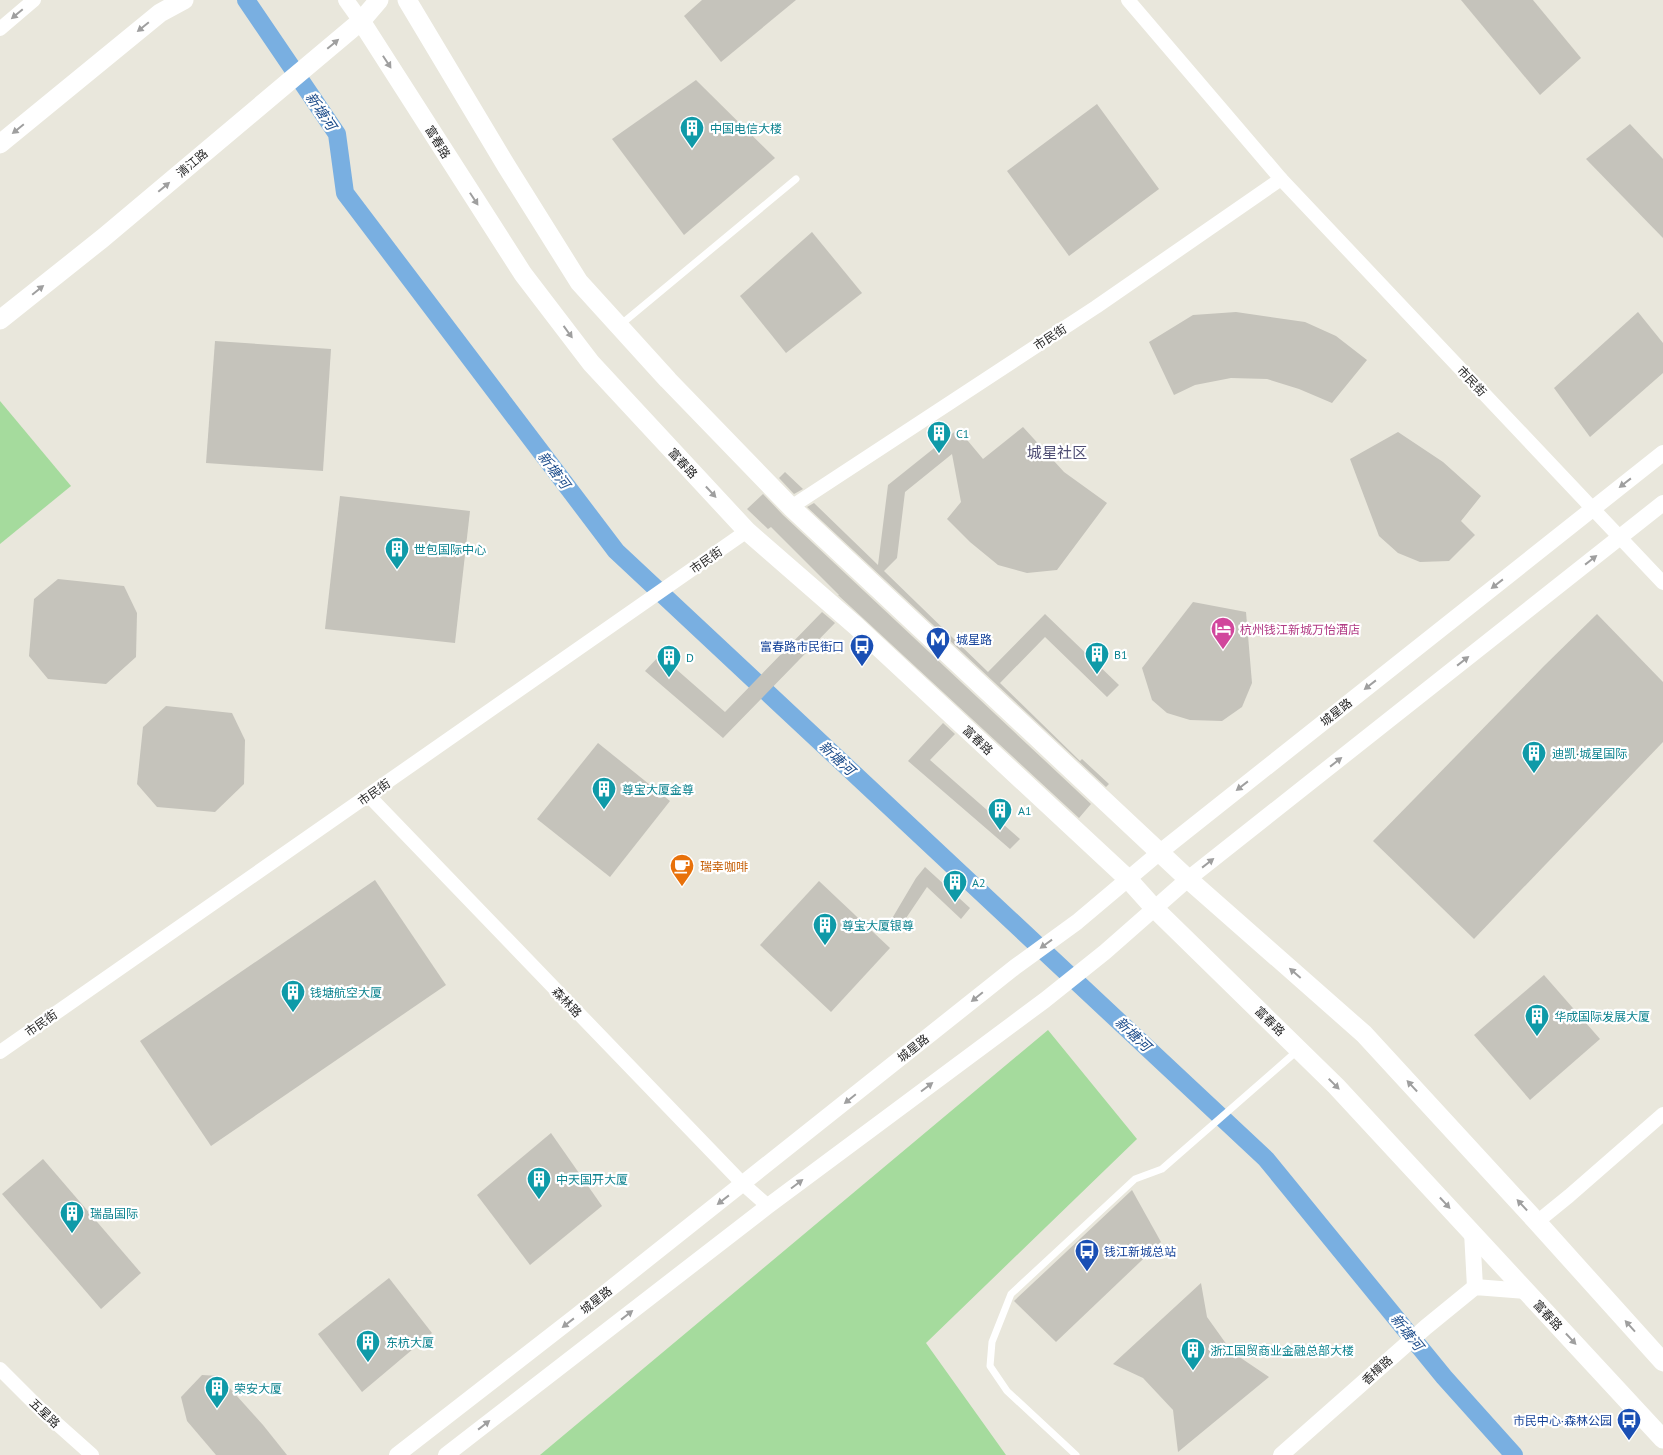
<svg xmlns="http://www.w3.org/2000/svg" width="1663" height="1455" font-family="'PT Sans','Noto Sans SC',sans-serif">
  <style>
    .green { fill: #a5db9d }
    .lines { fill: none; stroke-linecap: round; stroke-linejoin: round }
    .canal { stroke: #79afe1; stroke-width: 18 }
    .building { fill: #c5c3bb }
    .service { stroke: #fff; stroke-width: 7 }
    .minor { stroke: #fff; stroke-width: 14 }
    .tertiary { stroke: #fff; stroke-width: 16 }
    .secondary { stroke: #fff; stroke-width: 19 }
    .oneway { fill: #9f9f9f }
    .labels { text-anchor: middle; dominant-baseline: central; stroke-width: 4.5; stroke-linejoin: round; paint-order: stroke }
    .culture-label { font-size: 12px; fill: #0d838f; stroke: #fff; text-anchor: start }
    .street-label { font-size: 12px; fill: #292929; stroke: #fff }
    .hotel-label { font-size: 12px; fill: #b23c85; stroke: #fff; text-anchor: start }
    .transit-label { font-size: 12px; fill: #164399; stroke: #fff; text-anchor: start }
    .food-label { font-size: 12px; fill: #c56008; stroke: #fff; text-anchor: start }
    .water-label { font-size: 14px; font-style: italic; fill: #1b4b8a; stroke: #fff }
    .quarter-label { font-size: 15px; fill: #4f4e74; stroke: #fff }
  </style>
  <rect width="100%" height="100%" fill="#e9e7dc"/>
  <g class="green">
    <path d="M0 401 71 486 0 544Z"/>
    <path d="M1048 1030 1137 1139 926 1343 1006 1455H540Z"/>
  </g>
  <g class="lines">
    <path class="canal" d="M246 0 337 134 345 193 616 551 1266 1159 1444 1377 1514 1455"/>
  </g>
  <g class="building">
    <path d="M702 0H796L721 62 684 16Z"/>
    <path d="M1461 0H1533L1581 58 1540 95Z"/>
    <path d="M696 80 775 158 684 235 612 139Z"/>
    <path d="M1097 104 1159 189 1069 256 1007 171Z"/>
    <path d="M1630 124 1663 159V238L1586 159Z"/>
    <path d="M812 232 862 293 786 353 740 296Z"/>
    <path d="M1236 312 1305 322 1336 336 1367 360 1332 403 1299 389 1267 379 1231 378 1195 385 1174 395 1149 342 1193 315Z"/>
    <path d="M1638 312 1663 343V373L1590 437 1554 388Z"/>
    <path d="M215 341 331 349 323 471 206 463Z"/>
    <path d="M1023 427 1064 472 1107 503 1057 570 1027 573 998 565 970 542 947 519 961 502 952 454 905 492 897 558 884 571 988 672 1045 614 1119 685 1107 697 1045 637 1000 683 1080 761 1082 759 1109 784 1106 787 807 507 814 503 878 565 888 485 958 429 983 459Z"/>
    <path d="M1398 432 1443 462 1481 496 1461 521 1475 535 1449 561 1420 562 1398 553 1379 536 1350 459Z"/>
    <path d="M785 472 803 489 794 494 779 478Z"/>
    <path d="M763 494 783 515 1091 804 1079 818 838 595H839L771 527 768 529 747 509Z"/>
    <path d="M340 496 470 511 455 643 325 629Z"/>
    <path d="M58 579 124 586 137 613 136 657 106 684 48 679 29 656 34 599Z"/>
    <path d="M1193 602 1246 612 1252 683 1242 707 1222 721 1190 720 1167 713 1152 700 1142 668Z"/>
    <path d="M822 612 835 623 723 738 645 671 660 655 725 712Z"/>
    <path d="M1597 614 1663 682V742L1474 939 1373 841 1544 666Z"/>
    <path d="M166 706 232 713 245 740 244 784 215 812 157 807 137 784 143 727Z"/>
    <path d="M943 723 955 734 930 760 1020 839 1010 849 908 761Z"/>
    <path d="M598 743 670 801 610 877 537 819Z"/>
    <path d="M925 867 970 908 961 919 927 887 896 933 887 927 916 878Z"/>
    <path d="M375 880 446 985 211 1146 140 1041Z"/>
    <path d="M819 881 890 948 831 1012 760 945Z"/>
    <path d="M1544 975 1600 1039 1530 1100 1474 1035Z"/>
    <path d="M551 1133 602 1206 530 1265 477 1195Z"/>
    <path d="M43 1159 141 1273 101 1309 2 1194Z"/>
    <path d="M1132 1190 1161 1242 1056 1342 1014 1301Z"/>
    <path d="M389 1278 432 1333 362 1392 318 1334Z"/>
    <path d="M1201 1283 1207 1317 1232 1352 1269 1377 1178 1452 1173 1410 1143 1378 1113 1364Z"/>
    <path d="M202 1375 219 1376 263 1425 287 1455H216L187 1421 181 1397Z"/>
  </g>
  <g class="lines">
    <g class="service">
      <path d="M619 326 796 179"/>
      <path d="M1076 1455 1007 1391 990 1366 992 1342 1011 1294 1135 1179 1162 1169 1297 1051"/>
    </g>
    <g class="minor">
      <path d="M1128 0 1281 179 1663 583"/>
      <path d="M0 29 34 0"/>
      <path d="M791 507 1096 307 1281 179"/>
      <path d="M369 796 743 1184 768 1206"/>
      <path d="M0 1052 747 531"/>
      <path d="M1537 1222 1569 1196 1663 1114"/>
      <path d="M0 1369 37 1406 92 1455"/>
    </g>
    <g class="tertiary">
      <path d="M346 0 361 21"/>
      <path d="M1472 1232 1475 1287"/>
      <path d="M397 1455 576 1316 1015 967 1077 922 1160 852 1663 453"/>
      <path d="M446 1455 768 1206 1045 1000 1105 952 1188 879 1663 503"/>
      <path d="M1281 1455 1426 1327 1475 1287 1526 1291"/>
    </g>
    <g class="secondary">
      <path d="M407 0 507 167 579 282 668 380 791 507 1188 879 1364 1034 1537 1222 1663 1362"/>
      <path d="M361 21 523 274 591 363 747 531 856 626 1128 879 1154 908 1336 1086 1663 1439"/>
      <path d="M0 144 160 13 184 0"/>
      <path d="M0 320 103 238 361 21 379 0"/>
    </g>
  </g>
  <defs><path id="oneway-solid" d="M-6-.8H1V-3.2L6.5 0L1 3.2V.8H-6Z" transform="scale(1.25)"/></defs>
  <g class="oneway">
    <use href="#oneway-solid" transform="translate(17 14) rotate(140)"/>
    <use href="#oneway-solid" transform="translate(143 27) rotate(141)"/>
    <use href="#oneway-solid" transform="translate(333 44) rotate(-40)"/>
    <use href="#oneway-solid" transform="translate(387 62) rotate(57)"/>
    <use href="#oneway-solid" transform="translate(18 129) rotate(141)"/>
    <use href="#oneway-solid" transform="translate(164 187) rotate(-40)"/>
    <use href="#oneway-solid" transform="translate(474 199) rotate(57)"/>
    <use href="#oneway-solid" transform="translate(38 290) rotate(-39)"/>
    <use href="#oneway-solid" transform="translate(568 332) rotate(54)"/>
    <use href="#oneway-solid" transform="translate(1625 483) rotate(142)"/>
    <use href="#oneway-solid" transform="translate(711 492) rotate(47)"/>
    <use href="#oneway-solid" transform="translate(1591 560) rotate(-38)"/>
    <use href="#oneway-solid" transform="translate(1497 584) rotate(142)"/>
    <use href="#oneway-solid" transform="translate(1463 661) rotate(-38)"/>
    <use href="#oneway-solid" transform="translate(1370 685) rotate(142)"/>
    <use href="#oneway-solid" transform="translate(1336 762) rotate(-38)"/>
    <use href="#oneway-solid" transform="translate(1242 786) rotate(142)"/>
    <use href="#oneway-solid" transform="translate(1208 863) rotate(-38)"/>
    <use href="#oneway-solid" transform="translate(1046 944) rotate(144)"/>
    <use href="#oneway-solid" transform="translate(1295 973) rotate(-139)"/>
    <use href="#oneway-solid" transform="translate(977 997) rotate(141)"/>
    <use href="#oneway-solid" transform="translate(1334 1084) rotate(45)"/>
    <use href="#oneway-solid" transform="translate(1412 1086) rotate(-133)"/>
    <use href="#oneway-solid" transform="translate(927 1087) rotate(-37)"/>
    <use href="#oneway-solid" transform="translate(850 1099) rotate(141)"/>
    <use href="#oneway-solid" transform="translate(797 1184) rotate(-37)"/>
    <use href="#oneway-solid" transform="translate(723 1200) rotate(142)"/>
    <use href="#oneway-solid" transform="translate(1445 1203) rotate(47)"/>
    <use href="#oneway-solid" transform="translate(1522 1205) rotate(-133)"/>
    <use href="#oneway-solid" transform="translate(627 1315) rotate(-38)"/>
    <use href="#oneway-solid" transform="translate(568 1323) rotate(142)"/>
    <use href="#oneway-solid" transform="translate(1630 1326) rotate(-132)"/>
    <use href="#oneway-solid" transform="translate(1571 1339) rotate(47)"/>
    <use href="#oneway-solid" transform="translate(484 1425) rotate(-38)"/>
  </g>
  <defs>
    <symbol id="building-pin" viewBox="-11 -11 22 30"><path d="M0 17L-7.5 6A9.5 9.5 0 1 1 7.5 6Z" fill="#0f9aa8" stroke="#fff"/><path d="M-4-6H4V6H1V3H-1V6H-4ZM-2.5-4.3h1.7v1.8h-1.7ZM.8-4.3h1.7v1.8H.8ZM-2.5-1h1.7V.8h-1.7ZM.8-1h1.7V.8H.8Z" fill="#fff"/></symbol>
    <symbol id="hotel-pin" viewBox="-11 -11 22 30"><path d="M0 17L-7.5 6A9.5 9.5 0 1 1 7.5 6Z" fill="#d1479c" stroke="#fff"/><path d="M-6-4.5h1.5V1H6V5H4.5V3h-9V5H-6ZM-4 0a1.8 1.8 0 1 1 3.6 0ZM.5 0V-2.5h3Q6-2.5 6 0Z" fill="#fff"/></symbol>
    <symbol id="metro-pin" viewBox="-11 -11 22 30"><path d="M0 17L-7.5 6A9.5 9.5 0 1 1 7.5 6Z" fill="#1a4fb4" stroke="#fff"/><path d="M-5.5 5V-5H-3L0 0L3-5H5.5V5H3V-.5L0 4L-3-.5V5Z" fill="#fff"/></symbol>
    <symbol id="bus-pin" viewBox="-11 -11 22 30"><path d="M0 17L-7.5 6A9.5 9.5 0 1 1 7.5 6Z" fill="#1a4fb4" stroke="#fff"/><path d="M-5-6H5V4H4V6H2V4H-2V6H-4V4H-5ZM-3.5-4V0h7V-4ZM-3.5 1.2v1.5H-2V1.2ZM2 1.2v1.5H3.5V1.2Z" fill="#fff"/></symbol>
    <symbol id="cafe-pin" viewBox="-11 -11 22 30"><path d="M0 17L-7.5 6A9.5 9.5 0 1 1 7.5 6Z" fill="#e8710a" stroke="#fff"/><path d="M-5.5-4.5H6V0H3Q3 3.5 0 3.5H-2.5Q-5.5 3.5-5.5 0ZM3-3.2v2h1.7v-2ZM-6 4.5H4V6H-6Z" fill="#fff"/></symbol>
  </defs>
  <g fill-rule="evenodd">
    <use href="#building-pin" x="678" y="114" width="28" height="38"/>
    <use href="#building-pin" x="925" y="419" width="28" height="38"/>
    <use href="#building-pin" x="383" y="535" width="28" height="38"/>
    <use href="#hotel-pin" x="1209" y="615" width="28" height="38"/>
    <use href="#metro-pin" x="924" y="625" width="28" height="38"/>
    <use href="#bus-pin" x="848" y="632" width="28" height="38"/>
    <use href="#building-pin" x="1083" y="640" width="28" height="38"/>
    <use href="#building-pin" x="655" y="643" width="28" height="38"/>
    <use href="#building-pin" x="1520" y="739" width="28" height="38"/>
    <use href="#building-pin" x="590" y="775" width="28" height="38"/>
    <use href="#building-pin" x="986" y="796" width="28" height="38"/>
    <use href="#cafe-pin" x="668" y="852" width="28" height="38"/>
    <use href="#building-pin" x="941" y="868" width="28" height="38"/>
    <use href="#building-pin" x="811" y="911" width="28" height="38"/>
    <use href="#building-pin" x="279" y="978" width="28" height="38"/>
    <use href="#building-pin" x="1523" y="1002" width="28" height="38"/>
    <use href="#building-pin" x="525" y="1165" width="28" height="38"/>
    <use href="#building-pin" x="58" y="1199" width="28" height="38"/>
    <use href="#bus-pin" x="1073" y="1237" width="28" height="38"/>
    <use href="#building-pin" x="354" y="1328" width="28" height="38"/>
    <use href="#building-pin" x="1179" y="1336" width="28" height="38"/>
    <use href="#building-pin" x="203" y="1374" width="28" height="38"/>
    <use href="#bus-pin" x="1615" y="1406" width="28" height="38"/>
  </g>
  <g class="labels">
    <g class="culture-label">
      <text x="710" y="128">中国电信大楼</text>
      <text x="956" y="433">C1</text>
      <text x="414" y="549">世包国际中心</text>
      <text x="1114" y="654">B1</text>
      <text x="686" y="657">D</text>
      <text x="1552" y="753">迪凯·城星国际</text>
      <text x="622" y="789">尊宝大厦金尊</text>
      <text x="1018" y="810">A1</text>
      <text x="972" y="882">A2</text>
      <text x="842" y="925">尊宝大厦银尊</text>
      <text x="310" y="992">钱塘航空大厦</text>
      <text x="1554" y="1016">华成国际发展大厦</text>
      <text x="556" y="1179">中天国开大厦</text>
      <text x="90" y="1213">瑞晶国际</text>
      <text x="386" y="1342">东杭大厦</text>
      <text x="1210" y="1350">浙江国贸商业金融总部大楼</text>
      <text x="234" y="1388">荣安大厦</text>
    </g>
    <g class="street-label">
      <text transform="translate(438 142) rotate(58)">富春路</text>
      <text transform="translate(192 163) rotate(-40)">清江路</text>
      <text transform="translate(1050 337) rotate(-33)">市民街</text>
      <text transform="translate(1472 381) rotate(47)">市民街</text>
      <text transform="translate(683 463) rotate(47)">富春路</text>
      <text transform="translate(706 560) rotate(-35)">市民街</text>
      <text transform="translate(1336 712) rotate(-38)">城星路</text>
      <text transform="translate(978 740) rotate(43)">富春路</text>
      <text transform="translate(374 792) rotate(-35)">市民街</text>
      <text transform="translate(567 1002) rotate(46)">森林路</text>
      <text transform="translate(1270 1021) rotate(44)">富春路</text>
      <text transform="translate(41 1023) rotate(-35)">市民街</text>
      <text transform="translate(913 1048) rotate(-39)">城星路</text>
      <text transform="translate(596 1300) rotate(-38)">城星路</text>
      <text transform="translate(1548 1315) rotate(47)">富春路</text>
      <text transform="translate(1377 1370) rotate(-42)">香樟路</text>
      <text transform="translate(45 1413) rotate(43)">五星路</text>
    </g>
    <g class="hotel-label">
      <text x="1240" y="629">杭州钱江新城万怡酒店</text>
    </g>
    <g class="transit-label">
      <text x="956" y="639">城星路</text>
      <text x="844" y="646" text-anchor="end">富春路市民街口</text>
      <text x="1104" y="1251">钱江新城总站</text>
      <text x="1612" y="1420" text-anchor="end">市民中心·森林公园</text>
    </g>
    <g class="food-label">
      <text x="700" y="866">瑞幸咖啡</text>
    </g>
    <g class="water-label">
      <text transform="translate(321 111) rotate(56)">新塘河</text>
      <text transform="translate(554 470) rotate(53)">新塘河</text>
      <text transform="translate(837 758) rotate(43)">新塘河</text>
      <text transform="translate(1133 1034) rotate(43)">新塘河</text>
      <text transform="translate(1407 1332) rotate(51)">新塘河</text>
    </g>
    <g class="quarter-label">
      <text x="1057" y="452">城星社区</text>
    </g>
  </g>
</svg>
